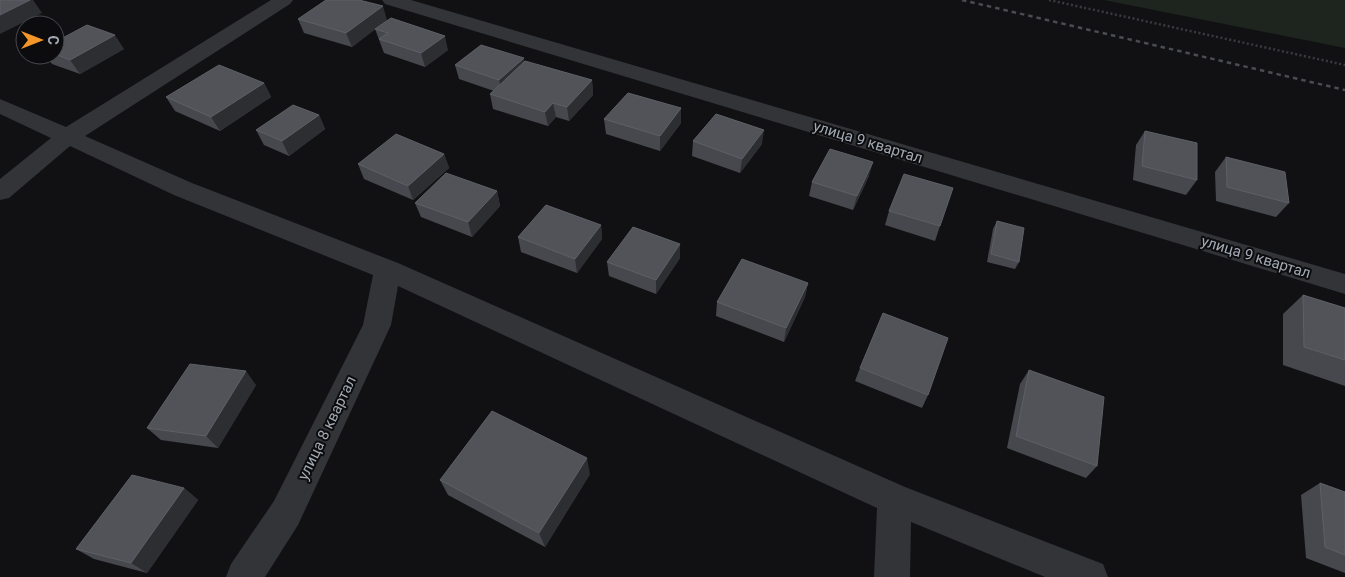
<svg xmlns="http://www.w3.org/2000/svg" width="1345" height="577" font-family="Roboto,sans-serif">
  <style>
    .green { fill: #1d251e }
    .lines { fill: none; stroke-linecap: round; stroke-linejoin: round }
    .path { stroke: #383b3f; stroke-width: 2.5; stroke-dasharray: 2 2.5; stroke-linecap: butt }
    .street { fill: #323438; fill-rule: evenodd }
    .rail { stroke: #494c51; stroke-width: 2.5; stroke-dasharray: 4.5 4; stroke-linecap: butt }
    .wall { fill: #47484e }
    .shaded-wall { fill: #2d2e32 }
    .building { fill: #515359; stroke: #5d6067 }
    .labels { text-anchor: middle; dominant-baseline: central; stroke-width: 4; stroke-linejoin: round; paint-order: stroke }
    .street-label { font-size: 15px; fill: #a2aab4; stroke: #0c0c0e }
  </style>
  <rect width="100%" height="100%" fill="#111113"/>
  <path class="green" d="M1104 0H1345V48Z"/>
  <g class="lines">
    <path class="path" d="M1049 0 1345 65"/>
    <g class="street">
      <path d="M271 0H293L290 4 85 136 192 183 398 263 905 487 1103 564 1108 577H1045L911 522 910 577H874L877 508 398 286 391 325 298 525 265 577H226L231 564 274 501 363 325 373 275 174 195 70 146 9 198 0 200V179L51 138 0 114V99L66 127Z"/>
      <path d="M382 0H411L1345 274V294L385 4Z"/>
    </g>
    <path class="rail" d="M962 0 1345 90"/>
  </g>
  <g class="wall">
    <path d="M298 19 387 20 352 47 304 33Z"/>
    <path d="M375 29 448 50 425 67 384 53Z"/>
    <path d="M55 42 124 49 80 74 52 64 46 55H55Z"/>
    <path d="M524 58V62L592 80 593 95 569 121 556 117 548 126 493 109 490 94 494 91 459 79 455 65Z"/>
    <path d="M264 83 271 97 220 131 175 111 166 97Z"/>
    <path d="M681 108V123L660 151 606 134 604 119Z"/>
    <path d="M319 115 325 129 289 156 264 145 256 130Z"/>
    <path d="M1145 131 1197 180 1186 195 1133 180 1136 145Z"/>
    <path d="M693 141 762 144 740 173 692 156Z"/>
    <path d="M444 154 449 168 413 200 364 179 358 164Z"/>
    <path d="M1226 157 1289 203 1276 217 1216 201 1215 172Z"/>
    <path d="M869 176 853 210 809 196 812 182Z"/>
    <path d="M497 191 500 206 472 237 421 217 415 203Z"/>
    <path d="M889 211 940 226 935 241 885 225Z"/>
    <path d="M997 221 1019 262 1015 269 987 262 993 229Z"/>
    <path d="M601 225 602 239 577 273 521 252 518 237Z"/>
    <path d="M680 258 656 294 609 276 607 262Z"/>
    <path d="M808 283 805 297 784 342 716 316 717 302Z"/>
    <path d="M1303 295 1345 308V386L1283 365V314Z"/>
    <path d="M860 368 928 395 922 408 855 381Z"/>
    <path d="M1029 370 1097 466 1086 478 1007 448 1020 384Z"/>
    <path d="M256 385 218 448 161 440 147 428Z"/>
    <path d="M590 474 545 547 448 495 440 480Z"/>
    <path d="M1320 483 1345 492V573L1306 558 1301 495Z"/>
    <path d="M184 488 198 500 147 573 94 559 76 549Z"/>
  </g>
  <g class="shaded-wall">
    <path d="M30 0H33L42 13 0 34V15Z"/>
    <path d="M383 6 387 20 352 47 346 33Z"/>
    <path d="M115 35 124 49 80 74 70 60Z"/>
    <path d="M445 36 448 50 425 67 421 53Z"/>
    <path d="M524 58 526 73 502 94 499 80Z"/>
    <path d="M592 80 593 95 569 121 567 107Z"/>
    <path d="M264 83 271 97 220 131 211 117Z"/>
    <path d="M553 103 556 117 548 126 545 112Z"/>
    <path d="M681 108V123L660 151V136Z"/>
    <path d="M319 115 325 129 289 156 282 141Z"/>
    <path d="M764 130 762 144 740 173 742 159Z"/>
    <path d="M444 154 449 168 413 200 408 186Z"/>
    <path d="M873 162 869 176 853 210 857 196Z"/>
    <path d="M497 191 500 206 472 237 468 222Z"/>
    <path d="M601 225 602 239 577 273 575 259Z"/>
    <path d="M680 244V258L656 294V280Z"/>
    <path d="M808 283 805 297 784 342 786 328Z"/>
    <path d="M246 371 256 385 218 448 206 436Z"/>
    <path d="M587 458 590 474 545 547 539 533Z"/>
    <path d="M184 488 198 500 147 573 131 563Z"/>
  </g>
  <g class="building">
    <path d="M0 0H30L0 15Z"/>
    <path d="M326 0H359L383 6 346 33 298 19Z"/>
    <path d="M391 18 445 36 421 53 379 39 388 33 375 29Z"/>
    <path d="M87 25 115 35 70 60 55 54V42Z"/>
    <path d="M481 45 524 58 499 80 455 65Z"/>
    <path d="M525 61 592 80 567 107 553 103 545 112 490 94Z"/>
    <path d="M219 65 264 83 211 117 166 97Z"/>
    <path d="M628 93 681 108 660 136 604 119Z"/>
    <path d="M293 105 319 115 282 141 256 130Z"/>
    <path d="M716 114 764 130 742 159 693 141Z"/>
    <path d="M1145 131 1197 143V180L1142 166Z"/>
    <path d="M396 134 444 154 408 186 358 164Z"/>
    <path d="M830 149 873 162 857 196 812 182Z"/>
    <path d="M1226 157 1285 172 1289 203 1227 187Z"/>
    <path d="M446 173 497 191 468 222 415 203Z"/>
    <path d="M904 174 953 188 940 226 889 211Z"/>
    <path d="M546 205 601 225 575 259 518 237Z"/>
    <path d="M997 221 1024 228 1019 262 991 254Z"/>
    <path d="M633 227 680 244 656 280 607 262Z"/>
    <path d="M742 259 808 283 786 328 717 302Z"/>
    <path d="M1303 295 1345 308V360L1304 347Z"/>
    <path d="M883 313 948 338 928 395 860 368Z"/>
    <path d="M190 364 246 371 206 436 147 428Z"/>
    <path d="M1029 370 1104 397 1097 466 1016 436Z"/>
    <path d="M492 411 587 458 539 533 440 480Z"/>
    <path d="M132 475 184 488 131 563 76 549Z"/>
    <path d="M1320 483 1345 492V555L1325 547Z"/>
  </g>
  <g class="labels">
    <g class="street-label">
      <text transform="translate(868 142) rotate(17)">улица 9 квартал</text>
      <text transform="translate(1256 257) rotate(17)">улица 9 квартал</text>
      <text transform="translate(327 428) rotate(-64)">улица 8 квартал</text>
    </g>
  </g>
  <g transform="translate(40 40) rotate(90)"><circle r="24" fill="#0c0c0e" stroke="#484b50"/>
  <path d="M0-4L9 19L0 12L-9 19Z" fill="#f49728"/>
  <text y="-8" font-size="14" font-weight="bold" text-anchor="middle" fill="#a2aab4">С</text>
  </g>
</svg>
